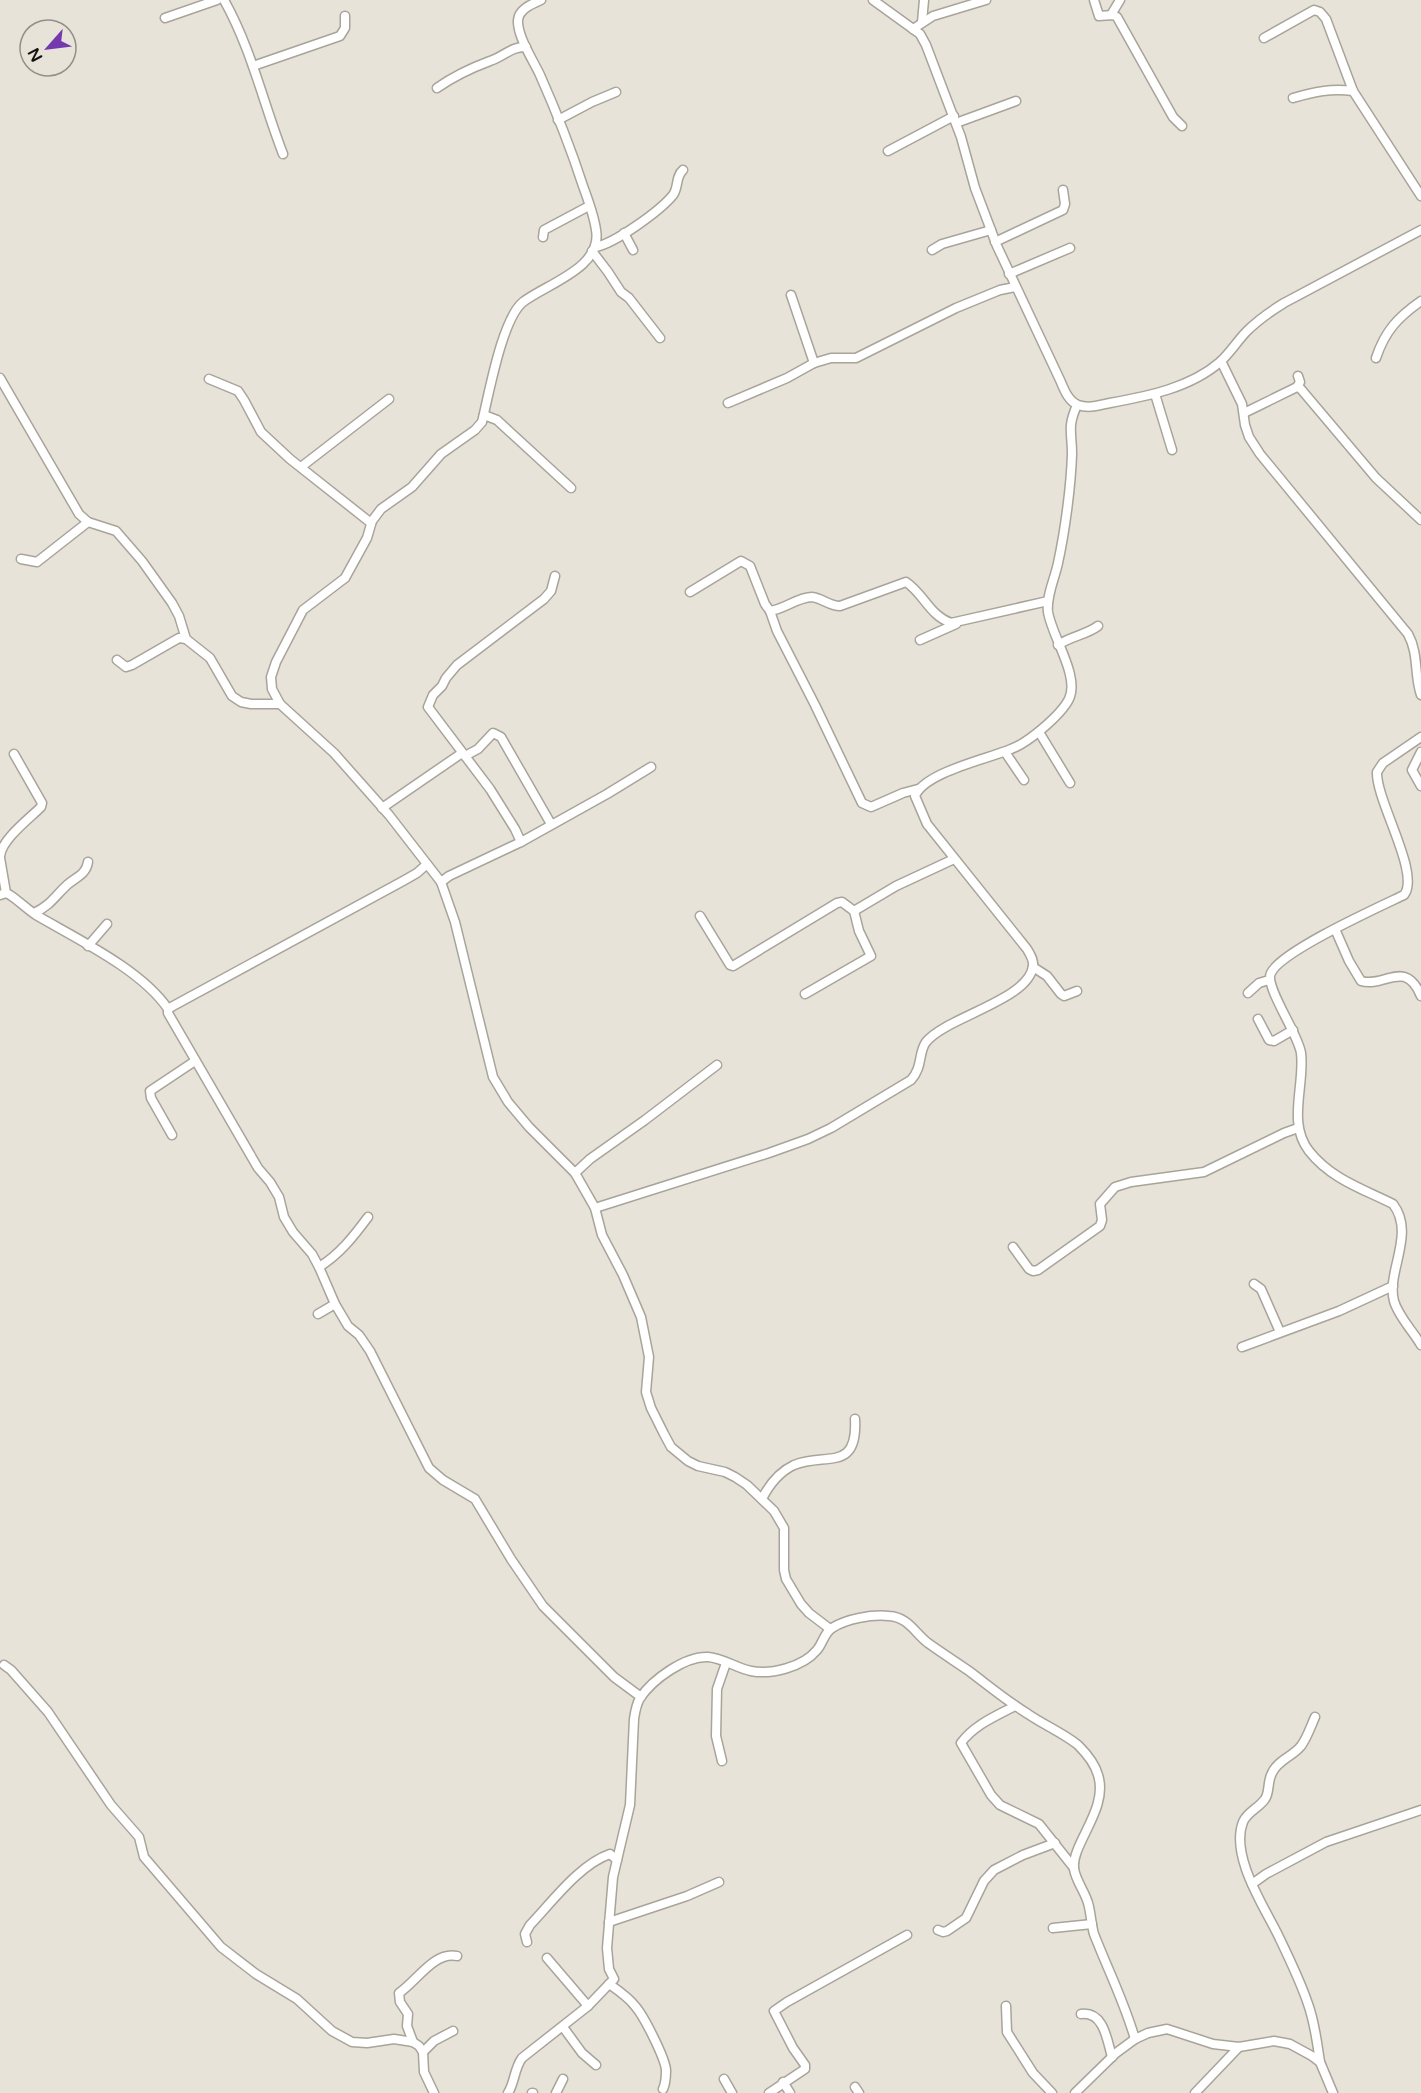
<svg xmlns="http://www.w3.org/2000/svg" width="1421" height="2093" font-family="'Varela Round',sans-serif">
  <style>
    .lines { fill: none; stroke-linecap: round; stroke-linejoin: round }
    .minor-casing { stroke: #a9a49a; stroke-width: 11 }
    .minor { stroke: #fff; stroke-width: 8 }
  </style>
  <rect width="100%" height="100%" fill="#e8e3d8"/>
  <g class="lines">
    <defs>
      <g id="minor">
        <path d="M224 0C251 48 263 102 283 154"/>
        <path d="M541 0C532 4 519 9 518 20 517 36 533 60 540 75 556 111 571 149 583 186 588 200 594 215 596 230 603 268 546 284 523 302 502 319 489 394 482 422L475 430 441 454 412 487 381 509 372 521 367 538 345 578 303 610 276 662 271 677 272 689 280 704 334 753 389 815 441 882 455 922 493 1077 508 1102 529 1127 575 1173 595 1208 602 1235 623 1275 641 1317 649 1357 646 1392 651 1408 664 1434 671 1447 688 1461 698 1466 725 1472 735 1477 747 1485 774 1511 784 1528V1570L786 1579 801 1604 809 1613 830 1629"/>
        <path d="M873 0 920 34 926 45 961 137 975 188 997 246 1060 380C1064 389 1068 401 1078 405 1089 409 1100 405 1110 403 1148 396 1190 388 1220 362 1230 353 1238 340 1247 331 1258 320 1271 311 1284 303L1421 230"/>
        <path d="M1094 0 1099 16 1113 15 1117 17 1173 117 1182 126"/>
        <path d="M1111 15 1120 0"/>
        <path d="M165 18 217 0"/>
        <path d="M922 22 924 0"/>
        <path d="M913 29 933 16 986 0"/>
        <path d="M1264 38 1314 10 1320 12 1326 19 1353 91 1421 196"/>
        <path d="M253 66 340 36 345 28V16"/>
        <path d="M437 88C454 76 471 68 490 61 503 57 512 46 526 47"/>
        <path d="M1293 98C1314 92 1331 88 1353 91"/>
        <path d="M558 120 592 102 616 92"/>
        <path d="M956 123 1016 101"/>
        <path d="M888 151 954 116"/>
        <path d="M624 233 633 250"/>
        <path d="M543 237 544 230 589 206"/>
        <path d="M995 242 1063 210 1065 204 1063 190"/>
        <path d="M595 247C614 244 660 211 673 195 679 187 675 177 683 170"/>
        <path d="M932 250 942 244 991 230"/>
        <path d="M592 251 608 272 621 292 629 298 660 338"/>
        <path d="M1009 274 1070 248"/>
        <path d="M791 295 814 363"/>
        <path d="M1376 358C1385 331 1398 317 1421 301"/>
        <path d="M1221 361 1242 404 1245 425 1249 437 1260 454 1408 634C1419 654 1414 675 1421 695"/>
        <path d="M0 378 79 514 88 522 116 531 142 561 172 603 179 616 186 639 210 658 232 696 241 702 251 704H280"/>
        <path d="M209 379 238 391 244 400 261 432 290 459 371 523"/>
        <path d="M1297 387 1300 382 1298 376"/>
        <path d="M1155 394 1172 450"/>
        <path d="M728 403 787 378 814 363 831 358H856L956 308 1000 290 1015 287"/>
        <path d="M1244 413 1297 387 1300 388 1376 478 1421 520"/>
        <path d="M484 415 497 420 571 488"/>
        <path d="M301 467 389 399"/>
        <path d="M21 559 37 562 88 522"/>
        <path d="M690 592 741 561 750 566 765 604 770 611C785 609 798 597 812 597 822 598 829 606 840 606L906 582C924 594 929 615 951 623L1048 601"/>
        <path d="M770 611 777 631 815 705 862 803 871 807 903 793 918 789"/>
        <path d="M920 640 956 624"/>
        <path d="M1058 645C1071 636 1086 635 1098 626"/>
        <path d="M117 660 126 667 132 665 179 638 186 639"/>
        <path d="M1039 732 1070 783"/>
        <path d="M1421 737 1383 763 1377 772C1376 801 1421 874 1404 895 1379 907 1281 951 1271 973 1264 986 1298 1033 1301 1053 1305 1085 1287 1123 1309 1151 1331 1179 1363 1189 1393 1204 1416 1234 1386 1272 1394 1301 1398 1316 1413 1331 1421 1345"/>
        <path d="M1005 752 1024 780"/>
        <path d="M1421 752 1412 770 1421 786"/>
        <path d="M465 756 478 749 493 733 501 737 551 824"/>
        <path d="M382 808 462 753"/>
        <path d="M521 842 515 829 490 789 428 707 433 695 442 686 446 678 457 665 544 599 551 591 555 576"/>
        <path d="M0 856C2 839 29 819 41 807L42 803 14 754"/>
        <path d="M0 858 6 893"/>
        <path d="M426 865 417 873 403 881 173 1006 168 1009V1013L258 1168 270 1182 279 1197 284 1217 293 1232 312 1254 319 1267 335 1304 348 1326 359 1335 370 1351 429 1468 443 1480 475 1499 511 1559 543 1606 614 1677 641 1697"/>
        <path d="M441 882 449 876 521 842 607 794 651 767"/>
        <path d="M0 895 6 893 10 895C19 901 27 909 36 915 77 939 142 970 168 1009"/>
        <path d="M34 913C51 905 54 897 67 885 76 877 86 875 88 862"/>
        <path d="M700 916 730 965 733 966 837 903 842 902 854 911"/>
        <path d="M1335 929 1349 961 1361 981C1385 988 1405 958 1421 996"/>
        <path d="M88 946 107 924"/>
        <path d="M1033 967 1047 976 1061 994 1064 996 1077 991"/>
        <path d="M1248 993 1259 983 1269 980"/>
        <path d="M805 994 871 956 859 931 854 911 896 886 954 859"/>
        <path d="M1258 1019 1269 1040 1274 1041 1293 1030"/>
        <path d="M172 1135 151 1098 150 1091 195 1061"/>
        <path d="M575 1173 590 1159 645 1120 717 1065"/>
        <path d="M595 1208 769 1153 808 1139 831 1128 911 1080C923 1067 918 1053 926 1042 946 1017 1029 1000 1033 966 1034 960 1030 954 1027 949L927 824 915 796C925 772 988 759 1011 749 1028 743 1061 715 1069 699 1080 676 1052 637 1048 612 1046 596 1055 578 1058 563 1065 531 1071 486 1072 454 1072 431 1067 428 1077 405"/>
        <path d="M1013 1247 1029 1269 1033 1271 1038 1270 1100 1226 1102 1220 1100 1204 1115 1187 1131 1182 1204 1172 1284 1133 1298 1128"/>
        <path d="M319 1267C339 1255 354 1236 368 1217"/>
        <path d="M1254 1284 1261 1289 1280 1332"/>
        <path d="M318 1314 335 1304"/>
        <path d="M1242 1347 1339 1311 1393 1286"/>
        <path d="M762 1499C769 1485 779 1472 794 1465 825 1452 858 1473 855 1419"/>
        <path d="M4 1665 11 1670 48 1712 111 1805 139 1837 144 1857 221 1947 256 1974 297 1999 332 2031 352 2042 367 2043 394 2039 413 2042 419 2046 423 2052 424 2072 434 2093"/>
        <path d="M1015 1706C996 1716 974 1725 961 1743L991 1795 1000 1805 1039 1824 1074 1868"/>
        <path d="M1315 1717C1311 1726 1307 1738 1301 1746 1292 1757 1278 1760 1272 1773 1267 1782 1270 1792 1265 1799 1259 1808 1247 1812 1243 1822 1230 1855 1263 1905 1277 1933 1288 1956 1300 1980 1308 2004 1315 2023 1317 2043 1320 2062"/>
        <path d="M722 1761 716 1736 717 1689 726 1663"/>
        <path d="M1252 1884 1266 1874 1326 1842 1421 1810"/>
        <path d="M609 1922 687 1896 719 1882"/>
        <path d="M1053 1928 1092 1924"/>
        <path d="M938 1930 943 1932 947 1931 966 1918 984 1881 994 1870 1023 1855 1055 1843"/>
        <path d="M527 1942 525 1934 530 1925C552 1902 580 1864 610 1854L617 1860"/>
        <path d="M547 1958 588 2006"/>
        <path d="M609 1984C619 1991 628 1997 635 2006 644 2016 665 2058 666 2070 666 2077 666 2083 663 2089"/>
        <path d="M1006 2006 1007 2032 1033 2073 1052 2093"/>
        <path d="M1081 2014C1104 2011 1107 2040 1112 2057"/>
        <path d="M563 2027 582 2053 596 2065"/>
        <path d="M413 2042 407 2026 408 2014 400 2002 399 1993C417 1981 434 1951 457 1956"/>
        <path d="M423 2052 434 2041 453 2031"/>
        <path d="M724 2079 732 2093"/>
        <path d="M783 2082 790 2093"/>
        <path d="M855 2087 859 2093"/>
        <path d="M508 2093C515 2082 514 2069 522 2058L588 2006 614 1979 609 1969 607 1948 613 1877 630 1805 634 1719C635 1712 636 1705 640 1698 653 1679 685 1656 708 1657 723 1658 736 1668 751 1671 771 1675 803 1667 817 1650 823 1643 824 1633 832 1628 846 1619 872 1614 889 1616 908 1617 915 1633 928 1643 942 1653 956 1662 969 1671 989 1686 1007 1701 1028 1714 1044 1725 1063 1733 1078 1745 1086 1753 1095 1764 1098 1775 1109 1809 1071 1844 1074 1869 1076 1881 1085 1892 1088 1903 1091 1913 1091 1924 1094 1934 1108 1970 1124 2001 1135 2039"/>
        <path d="M532 2093H533"/>
        <path d="M556 2093 563 2079"/>
        <path d="M769 2093 805 2069V2065L793 2048 774 2011 787 2002 907 1935"/>
        <path d="M1075 2093 1116 2053 1135 2039 1148 2033 1167 2029 1213 2044 1239 2047 1274 2041 1290 2044 1312 2056 1320 2062 1333 2093"/>
        <path d="M1195 2093 1239 2047"/>
      </g>
    </defs>
    <use href="#minor" class="minor-casing"/>
    <use href="#minor" class="minor"/>
  </g>
  <g transform="translate(48 48) rotate(242)"><circle r="28" fill="#e8e3d8" stroke="#938f88" stroke-width="1.5"/>
  <path d="M0-4.5L10 22L0 15L-10 22Z" fill="#7439af"/>
  <text y="-9" font-size="16" font-weight="bold" text-anchor="middle" fill="#14120f">N</text>
  </g>
</svg>
